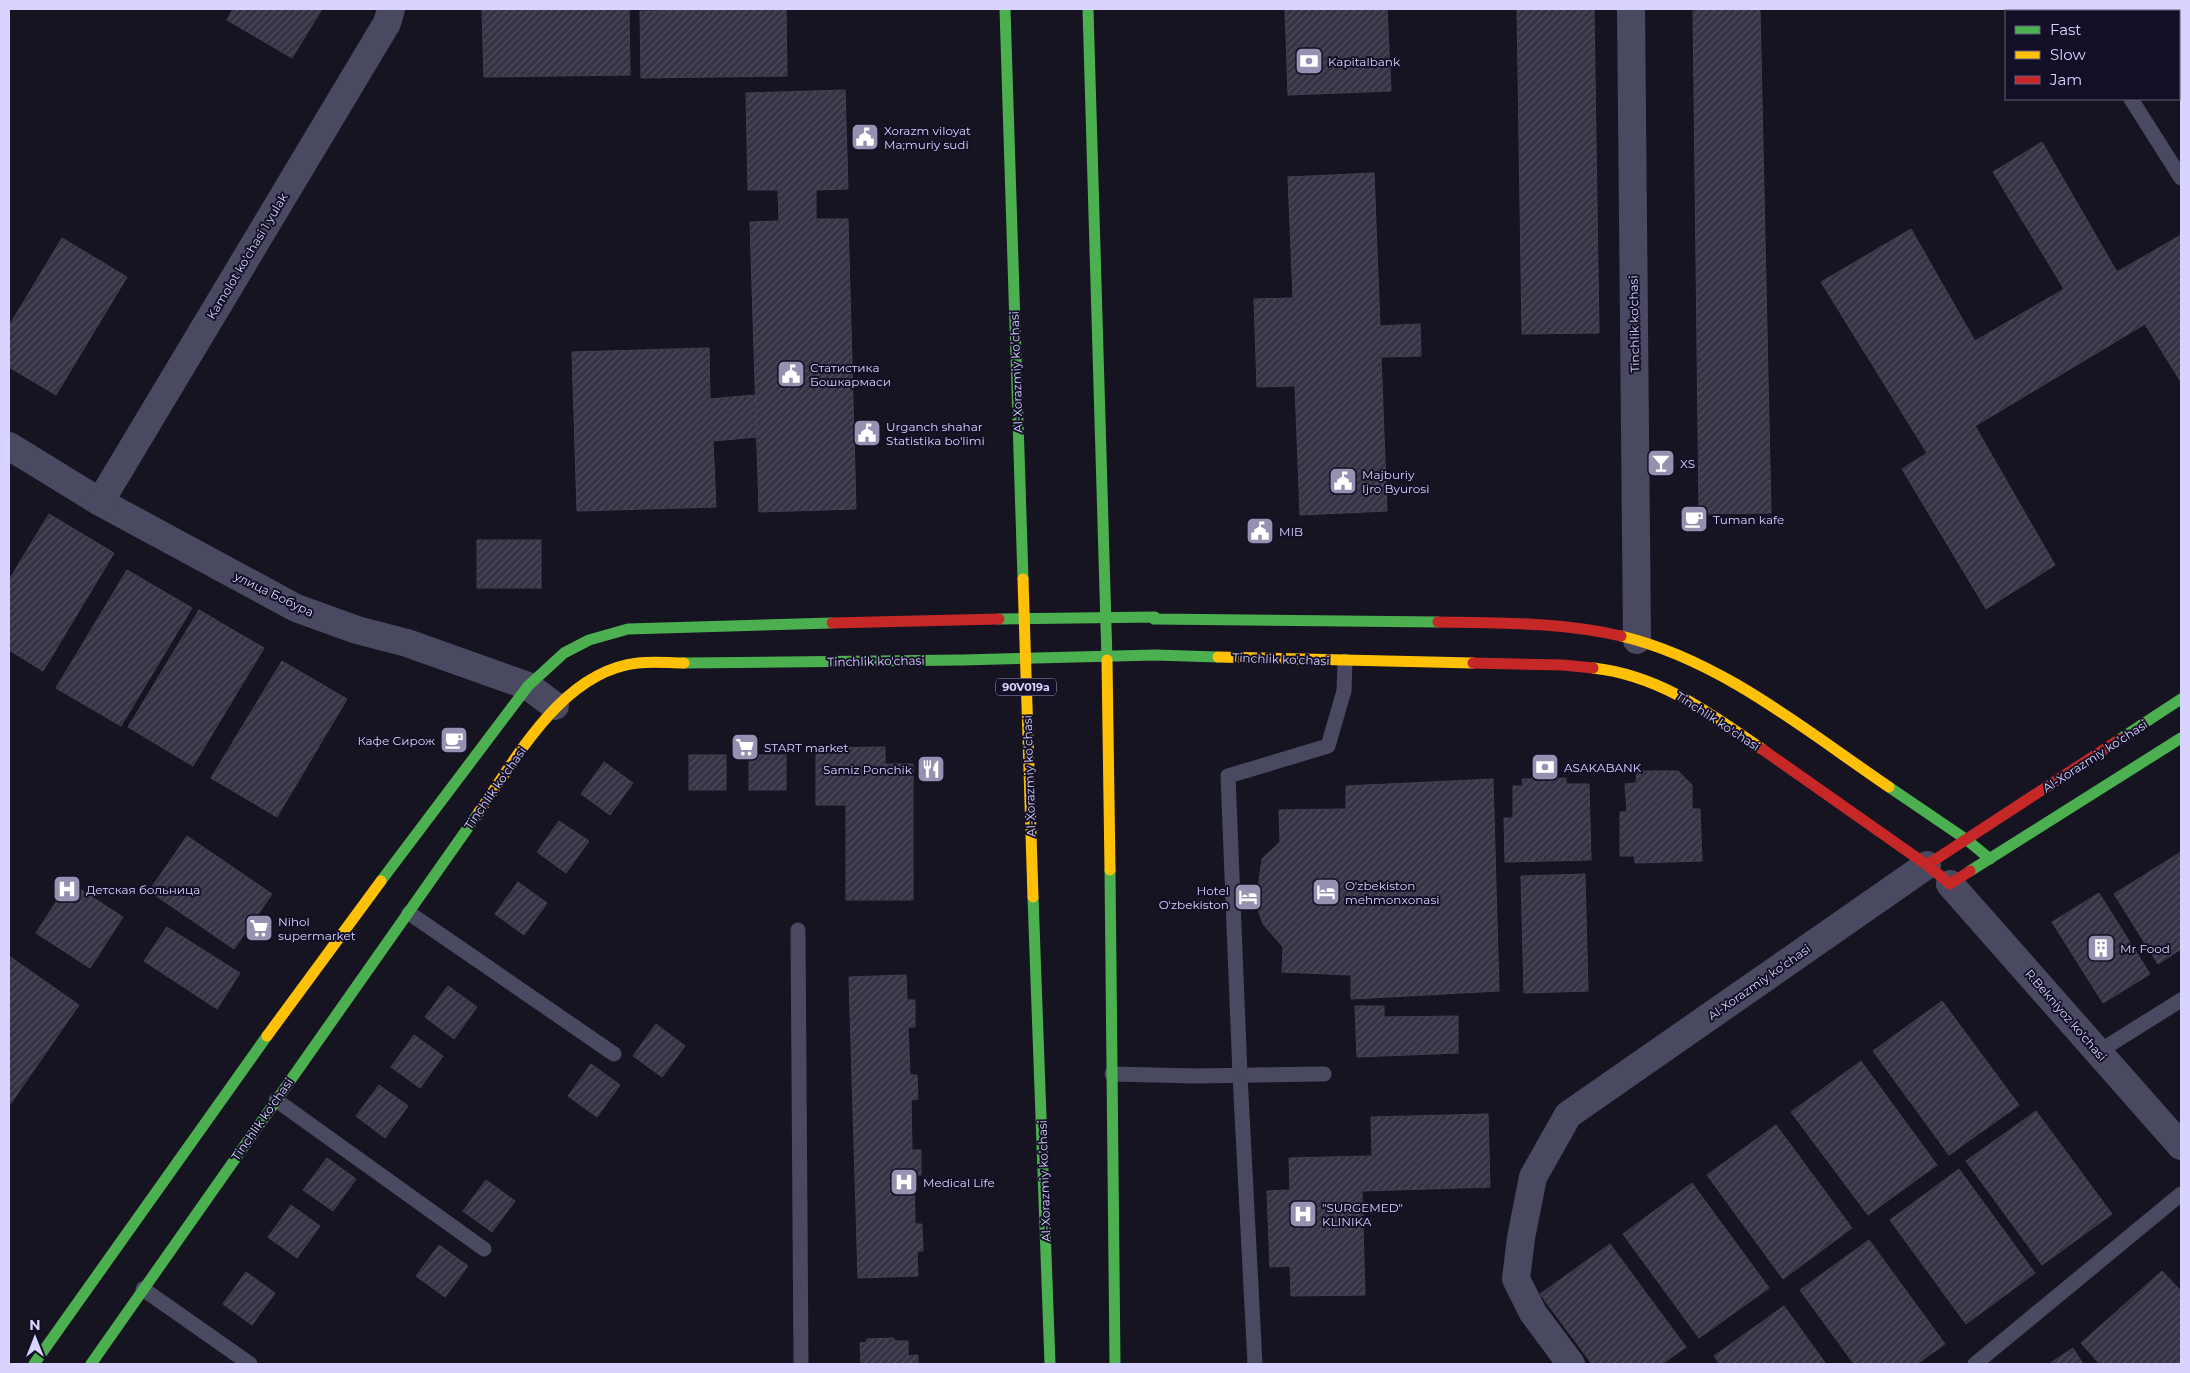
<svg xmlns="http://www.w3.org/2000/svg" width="2190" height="1373" font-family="Montserrat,sans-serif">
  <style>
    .building { fill: url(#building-hatch); stroke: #433f54 }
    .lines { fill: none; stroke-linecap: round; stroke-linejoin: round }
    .lane { stroke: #4a4962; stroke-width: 15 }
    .street { stroke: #4a4962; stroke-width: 28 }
    .fast { stroke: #4caf50; stroke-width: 11 }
    .slow { stroke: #ffc107; stroke-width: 11 }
    .jam { stroke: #c62828; stroke-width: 11 }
    .labels { text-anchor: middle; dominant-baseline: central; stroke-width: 4; stroke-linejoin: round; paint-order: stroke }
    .shield { fill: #130f26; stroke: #9e99be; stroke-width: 1 }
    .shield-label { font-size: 11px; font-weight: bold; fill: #d9d4ff }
    .poi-label { font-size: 12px; fill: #d9d4ff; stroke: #130f26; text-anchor: start }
    .street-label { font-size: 12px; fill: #d9d4ff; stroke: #130f26 }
  </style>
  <defs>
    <pattern id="building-hatch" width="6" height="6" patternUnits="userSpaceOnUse" patternTransform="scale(1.25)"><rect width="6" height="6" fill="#343243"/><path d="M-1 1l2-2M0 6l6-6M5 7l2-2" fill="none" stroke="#514f5f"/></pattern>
  </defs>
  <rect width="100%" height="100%" fill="#161421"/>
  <g class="building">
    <path d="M233 9H322L292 58 227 20Z"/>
    <path d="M629 9 630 75 484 77 482 10Z"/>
    <path d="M786 9 787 76 641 78 640 11Z"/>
    <path d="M1285 9H1387L1391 91 1288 95Z"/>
    <path d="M1517 9H1594L1599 333 1522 334Z"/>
    <path d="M1693 9H1760L1771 513 1699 514Z"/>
    <path d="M845 90 848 189 816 190V219H848L856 509 759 512 750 222 779 221 778 190H748L746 93Z"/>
    <path d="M2042 142 2117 272 2181 235V382L2145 324 1975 426 2055 565 1986 609 1902 469 1927 453 1821 282 1911 229 1975 341 2064 289 1993 172Z"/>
    <path d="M1374 173 1380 326 1420 324 1421 356 1381 357 1387 511 1300 515 1295 386 1257 387 1254 299 1293 298 1288 177Z"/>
    <path d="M62 238 127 277 56 395 9 367V326Z"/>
    <path d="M709 348 710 399 755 395 757 437 713 441 716 507 577 511 572 352Z"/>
    <path d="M49 514 114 553 43 671 9 650V580Z"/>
    <rect x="477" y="540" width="64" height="48"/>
    <path d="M127 570 192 608 121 726 56 688Z"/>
    <path d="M199 610 264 648 193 766 128 727Z"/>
    <path d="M282 661 347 699 277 817 211 778Z"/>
    <path d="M885 747V764H913V900H846V805H816V748Z"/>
    <rect x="689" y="755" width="37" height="35"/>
    <rect x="749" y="755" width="37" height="35"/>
    <path d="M604 762 633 783 610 815 581 794Z"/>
    <path d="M1637 771H1678L1692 785V809H1700L1702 861 1635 863 1634 856H1620V812H1627L1625 784 1636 783Z"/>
    <path d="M1566 778V784H1589L1591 860 1505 862 1504 818H1513V786H1523L1522 779Z"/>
    <path d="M1493 779 1499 991 1351 999V975L1282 972 1283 947 1263 924 1256 904 1262 859 1280 842 1279 810 1346 809V786Z"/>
    <path d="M559 821 589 841 566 873 537 852Z"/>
    <path d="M187 836 272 894 234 949 149 891Z"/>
    <path d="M2181 852V949L2158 964 2114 894Z"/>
    <path d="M1585 874 1588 991 1524 993 1521 876Z"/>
    <path d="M69 882 123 917 90 968 36 933Z"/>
    <path d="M518 882 547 903 524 935 495 914Z"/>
    <path d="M2099 893 2150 974 2103 1003 2052 922Z"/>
    <path d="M167 927 240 973 217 1009 144 961Z"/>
    <path d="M9 956 79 1005 9 1106Z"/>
    <path d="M906 975 907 1000H915V1027H908L910 1075H917L918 1099 911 1100 912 1150H921V1175H914L915 1224H922L923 1251H917L918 1276 858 1278 849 977Z"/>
    <path d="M448 986 477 1007 454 1039 425 1017Z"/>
    <path d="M1942 1001 2019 1105 1949 1155 1873 1051Z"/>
    <path d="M1355 1006H1384V1017L1458 1016V1053L1357 1057Z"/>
    <path d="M656 1024 685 1046 662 1077 633 1056Z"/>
    <path d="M414 1035 443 1056 420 1088 391 1067Z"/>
    <path d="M1861 1061 1937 1165 1868 1215 1791 1112Z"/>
    <path d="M591 1064 620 1085 597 1117 568 1096Z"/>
    <path d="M379 1085 408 1106 385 1138 356 1116Z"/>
    <path d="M2036 1111 2112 1214 2042 1265 1966 1161Z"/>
    <path d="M1488 1114 1490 1187 1362 1191 1365 1295 1291 1296 1290 1266 1270 1267 1267 1191 1290 1190 1289 1158 1372 1156 1371 1117Z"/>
    <path d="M1776 1125 1852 1228 1783 1279 1707 1175Z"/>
    <path d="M327 1158 356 1179 333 1211 303 1190Z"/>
    <path d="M1959 1169 2035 1273 1966 1324 1890 1220Z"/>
    <path d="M486 1180 515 1201 492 1232 463 1211Z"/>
    <path d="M1692 1183 1769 1288 1699 1338 1623 1234Z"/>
    <path d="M291 1205 320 1226 297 1258 268 1237Z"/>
    <path d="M1869 1240 1945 1344 1917 1364H1854L1800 1290Z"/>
    <path d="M1610 1244 1686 1347 1662 1364H1592L1540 1294Z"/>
    <path d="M439 1245 468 1266 445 1297 416 1276Z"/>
    <path d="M2162 1271 2181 1291V1364H2100L2081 1343Z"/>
    <path d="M246 1272 275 1293 252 1325 223 1304Z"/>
    <path d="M1784 1306 1826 1364H1720L1714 1356Z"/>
    <path d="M894 1338 895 1341H908V1356L918 1355V1364H861L860 1343 867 1342V1339Z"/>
    <path d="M2073 1348 2083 1364H2049Z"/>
  </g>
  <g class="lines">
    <g class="lane">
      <path d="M2074 9 2076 11"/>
      <path d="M2131 99 2181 178"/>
      <path d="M409 913 614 1054"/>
      <path d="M798 930 801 1364"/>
      <path d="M2098 1052 2181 1000"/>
      <path d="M1112 1074 1196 1076 1324 1074"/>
      <path d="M276 1100 484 1249"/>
      <path d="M143 1289 250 1364"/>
      <path d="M1255 1364 1240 1075 1228 776 1328 746 1344 691 1345 661"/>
      <path d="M1975 1364 2181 1194"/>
    </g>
    <g class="street">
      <path d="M1631 9 1637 640"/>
      <path d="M9 446 100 502 296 608 357 630 407 643 528 686 555 706"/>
      <path d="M100 502 387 23 391 9"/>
      <path d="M1950 884 2181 1146"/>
      <path d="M1571 1364 1533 1313 1516 1279 1521 1238 1533 1177 1568 1115 1927 865"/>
    </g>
    <g class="fast">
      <path d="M1005 9 1023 579"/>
      <path d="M1088 9 1107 660"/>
      <path d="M999 619 1155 617 1154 619 1438 622"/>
      <path d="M684 663 962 660 1155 655 1218 657"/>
      <path d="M2120 739 2181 699"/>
      <path d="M1889 787 1967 840 1990 859"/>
      <path d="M1110 870 1115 1364"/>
      <path d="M1970 871 2181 738"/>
      <path d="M381 881 528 686 564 653 589 640 628 629 832 623"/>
      <path d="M1033 897 1050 1364"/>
      <path d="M34 1364 267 1036"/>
      <path d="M91 1364 479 812"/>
    </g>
    <g class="slow">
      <path d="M1023 579 1033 897"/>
      <path d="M1621 636C1721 660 1805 730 1889 787"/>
      <path d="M1218 657 1473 663"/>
      <path d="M1107 660 1110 870"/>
      <path d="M1593 668C1658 675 1709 712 1762 749"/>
      <path d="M479 812C518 756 563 671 638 663 653 661 669 663 684 663"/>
      <path d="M267 1036 381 881"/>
    </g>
    <g class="jam">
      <path d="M1438 622C1500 623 1560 622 1621 636"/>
      <path d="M832 623 999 619"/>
      <path d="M1473 663 1563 665 1593 668"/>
      <path d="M1762 749 1927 865 1950 884 1970 871"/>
      <path d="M1927 865 2120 739"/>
    </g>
  </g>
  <defs>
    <symbol id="bank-square" viewBox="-11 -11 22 22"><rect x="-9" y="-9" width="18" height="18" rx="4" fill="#9591b1" stroke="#130f26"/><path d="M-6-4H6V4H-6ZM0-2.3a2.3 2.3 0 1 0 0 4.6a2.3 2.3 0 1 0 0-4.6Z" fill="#fff"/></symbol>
    <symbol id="civic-square" viewBox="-11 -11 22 22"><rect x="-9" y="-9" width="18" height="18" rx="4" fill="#9591b1" stroke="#130f26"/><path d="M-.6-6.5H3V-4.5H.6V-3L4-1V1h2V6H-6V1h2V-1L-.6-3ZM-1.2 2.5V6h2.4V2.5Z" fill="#fff"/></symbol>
    <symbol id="bar-square" viewBox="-11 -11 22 22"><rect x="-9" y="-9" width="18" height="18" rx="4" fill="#9591b1" stroke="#130f26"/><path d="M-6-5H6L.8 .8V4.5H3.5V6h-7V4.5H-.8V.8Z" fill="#fff"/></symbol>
    <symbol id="cafe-square" viewBox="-11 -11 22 22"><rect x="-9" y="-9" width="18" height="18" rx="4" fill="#9591b1" stroke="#130f26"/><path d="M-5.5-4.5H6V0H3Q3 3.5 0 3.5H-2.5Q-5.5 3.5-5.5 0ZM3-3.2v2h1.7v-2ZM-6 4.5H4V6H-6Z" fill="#fff"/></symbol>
    <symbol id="supermarket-square" viewBox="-11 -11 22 22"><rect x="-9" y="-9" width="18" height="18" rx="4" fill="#9591b1" stroke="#130f26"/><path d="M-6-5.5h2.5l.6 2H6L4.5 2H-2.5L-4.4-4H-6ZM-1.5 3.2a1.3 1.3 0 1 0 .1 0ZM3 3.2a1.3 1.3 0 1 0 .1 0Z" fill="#fff"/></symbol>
    <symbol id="restaurant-square" viewBox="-11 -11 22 22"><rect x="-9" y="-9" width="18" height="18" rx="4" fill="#9591b1" stroke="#130f26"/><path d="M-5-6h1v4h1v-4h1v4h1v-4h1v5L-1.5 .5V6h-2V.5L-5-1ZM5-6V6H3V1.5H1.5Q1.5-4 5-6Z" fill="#fff"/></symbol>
    <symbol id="hospital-square" viewBox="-11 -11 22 22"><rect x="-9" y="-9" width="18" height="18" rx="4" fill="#9591b1" stroke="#130f26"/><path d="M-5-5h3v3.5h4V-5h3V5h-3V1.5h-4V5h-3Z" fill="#fff"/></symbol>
    <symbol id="hotel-square" viewBox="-11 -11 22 22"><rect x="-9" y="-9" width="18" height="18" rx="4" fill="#9591b1" stroke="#130f26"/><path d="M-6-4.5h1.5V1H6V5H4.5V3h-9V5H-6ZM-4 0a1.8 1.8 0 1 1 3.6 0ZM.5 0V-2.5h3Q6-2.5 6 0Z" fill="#fff"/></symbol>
    <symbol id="building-square" viewBox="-11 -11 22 22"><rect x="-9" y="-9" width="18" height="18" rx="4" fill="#9591b1" stroke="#130f26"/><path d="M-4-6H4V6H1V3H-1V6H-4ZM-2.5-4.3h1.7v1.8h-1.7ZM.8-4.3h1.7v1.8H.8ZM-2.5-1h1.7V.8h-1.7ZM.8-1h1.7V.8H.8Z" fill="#fff"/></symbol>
  </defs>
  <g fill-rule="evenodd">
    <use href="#bank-square" x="1293" y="45" width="32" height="32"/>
    <use href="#civic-square" x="849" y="121" width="32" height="32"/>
    <use href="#civic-square" x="775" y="358" width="32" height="32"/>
    <use href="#civic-square" x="851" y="417" width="32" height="32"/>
    <use href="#bar-square" x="1645" y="447" width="32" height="32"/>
    <use href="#civic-square" x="1327" y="465" width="32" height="32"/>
    <use href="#cafe-square" x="1678" y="503" width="32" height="32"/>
    <use href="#civic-square" x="1244" y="515" width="32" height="32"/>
    <use href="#cafe-square" x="438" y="724" width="32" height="32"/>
    <use href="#supermarket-square" x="729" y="731" width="32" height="32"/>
    <use href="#bank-square" x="1529" y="751" width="32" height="32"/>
    <use href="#restaurant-square" x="915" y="753" width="32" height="32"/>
    <use href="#hospital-square" x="51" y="873" width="32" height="32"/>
    <use href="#hotel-square" x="1310" y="876" width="32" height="32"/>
    <use href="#hotel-square" x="1232" y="881" width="32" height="32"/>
    <use href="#supermarket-square" x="243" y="912" width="32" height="32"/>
    <use href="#building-square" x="2085" y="932" width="32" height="32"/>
    <use href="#hospital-square" x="888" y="1166" width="32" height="32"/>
    <use href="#hospital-square" x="1287" y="1198" width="32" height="32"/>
  </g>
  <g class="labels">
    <rect class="shield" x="996" y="678.5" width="60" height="17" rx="4"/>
    <g class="shield-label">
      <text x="1026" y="687">90V019a</text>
    </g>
    <g class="poi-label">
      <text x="1328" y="61">Kapitalbank</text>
      <text x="884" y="130">Xorazm viloyat<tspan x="884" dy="14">Ma;muriy sudi</tspan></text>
      <text x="810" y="367">Статистика<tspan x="810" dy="14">Бошкармаси</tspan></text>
      <text x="886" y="426">Urganch shahar<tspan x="886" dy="14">Statistika bo'limi</tspan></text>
      <text x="1680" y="463">XS</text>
      <text x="1362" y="474">Majburiy<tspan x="1362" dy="14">Ijro Byurosi</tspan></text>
      <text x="1713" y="519">Tuman kafe</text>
      <text x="1279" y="531">MIB</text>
      <text x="435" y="740" text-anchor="end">Кафе Сирож</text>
      <text x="764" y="747">START market</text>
      <text x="1564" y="767">ASAKABANK</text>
      <text x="912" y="769" text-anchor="end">Samiz Ponchik</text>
      <text x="1345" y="885">O'zbekiston<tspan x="1345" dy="14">mehmonxonasi</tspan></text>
      <text x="86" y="889">Детская больница</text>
      <text x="1229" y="890" text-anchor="end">Hotel<tspan x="1229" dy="14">O'zbekiston</tspan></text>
      <text x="278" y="921">Nihol<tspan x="278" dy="14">supermarket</tspan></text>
      <text x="2120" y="948">Mr Food</text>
      <text x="923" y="1182">Medical Life</text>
      <text x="1322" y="1207">"SURGEMED"<tspan x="1322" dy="14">KLINIKA</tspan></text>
    </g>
    <g class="street-label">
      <text transform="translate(247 256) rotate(-59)">Kamolot ko'chasi 1 yulak</text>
      <text transform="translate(1634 324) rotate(-91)">Tinchlik ko'chasi</text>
      <text transform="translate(1016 372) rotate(-92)">Al-Xorazmiy ko’chasi</text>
      <text transform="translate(274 594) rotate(26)">улица Бобура</text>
      <text transform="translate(1281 659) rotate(2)">Tinchlik ko'chasi</text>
      <text transform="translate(876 661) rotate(-1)">Tinchlik ko'chasi</text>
      <text transform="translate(1718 721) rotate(33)">Tinchlik ko'chasi</text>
      <text transform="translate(2095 756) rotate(-33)">Al-Xorazmiy ko’chasi</text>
      <text transform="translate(1029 776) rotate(-92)">Al-Xorazmiy ko’chasi</text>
      <text transform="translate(495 788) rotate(-55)">Tinchlik ko'chasi</text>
      <text transform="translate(1759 982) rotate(-35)">Al-Xorazmiy ko’chasi</text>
      <text transform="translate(2066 1015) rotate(49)">R.Bekniyoz ko'chasi</text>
      <text transform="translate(262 1119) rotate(-55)">Tinchlik ko'chasi</text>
      <text transform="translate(1044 1181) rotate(-92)">Al-Xorazmiy ko’chasi</text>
    </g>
  </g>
  <rect width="2190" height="1373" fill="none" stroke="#d9d4ff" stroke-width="20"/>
  <rect x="2005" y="10" width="175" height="90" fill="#130f26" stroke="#625e7d"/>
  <rect x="2015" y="26" width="25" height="8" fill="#4caf50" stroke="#625e7d"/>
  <text x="2050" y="35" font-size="15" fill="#d9d4ff">Fast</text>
  <rect x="2015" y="51" width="25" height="8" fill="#ffc107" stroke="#625e7d"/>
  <text x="2050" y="60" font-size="15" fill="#d9d4ff">Slow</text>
  <rect x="2015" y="76" width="25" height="8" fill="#c62828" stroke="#625e7d"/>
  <text x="2050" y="85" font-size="15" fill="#d9d4ff">Jam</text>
  <g transform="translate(35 1338)" stroke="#130f26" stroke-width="4" paint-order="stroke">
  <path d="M0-4L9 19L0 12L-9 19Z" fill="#d9d4ff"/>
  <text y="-8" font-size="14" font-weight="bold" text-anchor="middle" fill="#d9d4ff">N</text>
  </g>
</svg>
